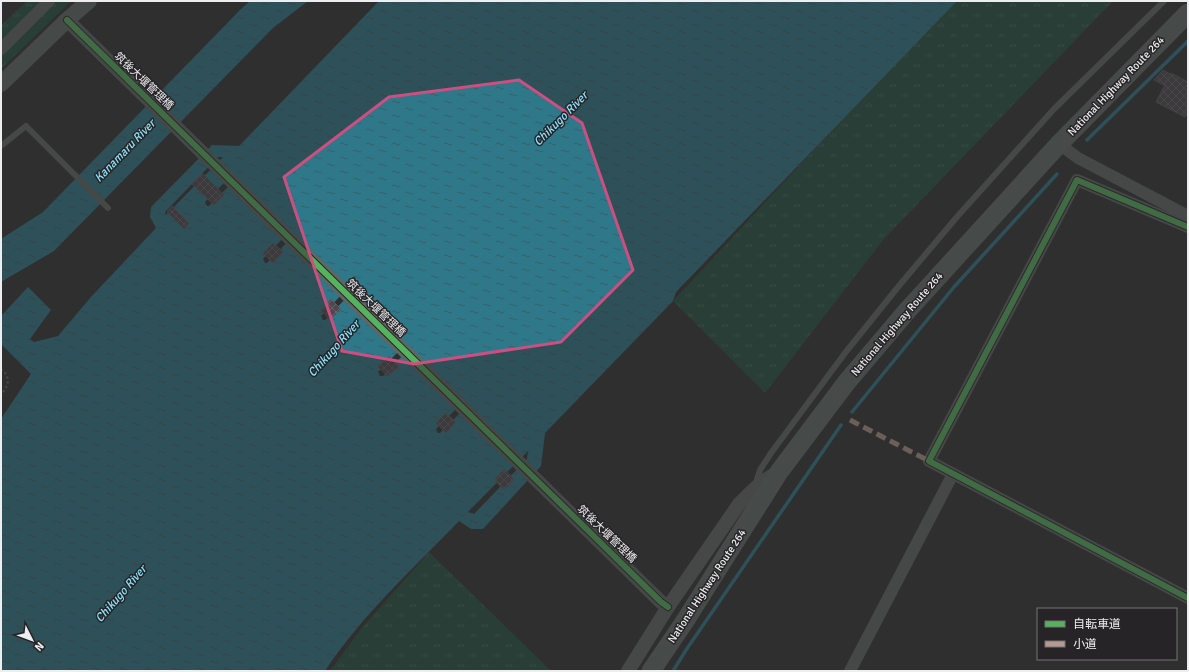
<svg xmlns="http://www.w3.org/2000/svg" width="1189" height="672" font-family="Signika,'Noto Sans JP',sans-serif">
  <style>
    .grass { fill: url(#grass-tufts) }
    .water { fill: url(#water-ripples); fill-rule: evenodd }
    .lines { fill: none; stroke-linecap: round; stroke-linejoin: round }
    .stream { stroke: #2e788a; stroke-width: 3.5 }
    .building { fill: url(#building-cross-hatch); stroke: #5c5b5c }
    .path { stroke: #696d6c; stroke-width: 2; stroke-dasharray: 2 3; stroke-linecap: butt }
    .service { stroke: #5f6663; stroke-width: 6 }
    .minor { stroke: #5f6663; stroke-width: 12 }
    .tertiary { stroke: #5f6663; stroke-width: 14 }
    .secondary { stroke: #616865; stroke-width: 16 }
    .trunk { stroke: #626a66; stroke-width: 19 }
    .quiet { stroke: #b69a8f; stroke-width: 5; stroke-dasharray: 10 5; stroke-linecap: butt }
    .cycleway-casing { stroke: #262427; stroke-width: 8 }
    .cycleway { stroke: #56b35d; stroke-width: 6 }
    .marked { fill: none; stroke: #cd4e80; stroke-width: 3; stroke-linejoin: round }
    .labels { text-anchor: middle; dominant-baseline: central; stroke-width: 3; stroke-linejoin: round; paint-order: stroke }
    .street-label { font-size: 11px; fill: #eeeef0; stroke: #262427 }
    .water-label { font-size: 12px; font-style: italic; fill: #8ce3fc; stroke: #262427 }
  </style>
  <defs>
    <pattern id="grass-tufts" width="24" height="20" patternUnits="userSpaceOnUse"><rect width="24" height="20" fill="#23513e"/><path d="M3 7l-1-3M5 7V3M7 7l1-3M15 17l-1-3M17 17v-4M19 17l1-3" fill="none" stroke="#436a5a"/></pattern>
    <pattern id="water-ripples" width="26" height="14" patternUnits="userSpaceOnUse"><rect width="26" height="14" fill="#2e788a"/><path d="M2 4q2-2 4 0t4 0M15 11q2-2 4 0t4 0" fill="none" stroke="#3a6069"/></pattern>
    <pattern id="building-cross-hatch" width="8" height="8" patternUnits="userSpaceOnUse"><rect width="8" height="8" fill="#4e474f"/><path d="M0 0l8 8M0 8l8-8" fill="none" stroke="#686269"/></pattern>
  </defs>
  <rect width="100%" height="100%" fill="#2f2f30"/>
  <g class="grass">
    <path d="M27 1H43L1 42V25Z"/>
    <path d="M56 1H71L1 69V55Z"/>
    <path d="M957 1H1113L883 240 765 393 673 301 868 92Z"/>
    <path d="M429 552 551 671H330L361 629Z"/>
  </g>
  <g class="water">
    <path d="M250 1H308L273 28 54 251 1 282V239L43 212 240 10Z"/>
    <path d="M379 1H957L676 292 673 301 545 433 541 466 483 529H471L459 521C413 569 362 615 325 671H1V419L31 374 1 344V316L28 287 51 310 30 339 34 342 58 336 91 297 156 228 150 217 151 207 212 145 239 146ZM218 157H223L166 215 165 212ZM232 175 236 179 209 206H207L205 202ZM289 232 293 236 267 263H265L263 259ZM347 289 351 293 325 320H323L321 316ZM405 345 409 349 383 376H380L378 372ZM463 402 467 406 440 433H438L436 429ZM528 451 527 459 474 514 468 512Z"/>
  </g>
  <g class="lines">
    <g class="stream">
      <path d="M1087 140 1188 41"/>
      <path d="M852 412 954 287 1057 174"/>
      <path d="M673 671 686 650 841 425"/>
    </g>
  </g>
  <g class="building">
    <path d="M1163 70 1170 74 1164 85 1154 80Z"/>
    <path d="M1171 73 1188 82V112L1185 117 1156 102Z"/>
    <path d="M202 173 224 195 214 205 192 184Z"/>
    <path d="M172 206 189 223 184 229 167 212Z"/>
    <path d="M273 243 283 252 273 263 263 253Z"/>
    <path d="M331 299 341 309 330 320 321 310Z"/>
    <path d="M389 356 399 366 388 376 378 367Z"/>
    <path d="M446 413 456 422 446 433 436 423Z"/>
    <path d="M504 469 514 479 504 490 494 480Z"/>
  </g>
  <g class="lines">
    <path class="path" d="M1 369 7 375 8 384 1 396"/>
    <g class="service">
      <path d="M1 146 26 126 108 208"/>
      <path d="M757 485V479L760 470 771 453 845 353 898 287 956 218 1054 109 1164 1"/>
    </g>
    <g class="minor">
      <path d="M1 49 49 1"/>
      <path d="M1059 144 1078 158 1188 216"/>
      <path d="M1188 227 1077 180 929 461 1188 598"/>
      <path d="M850 671 953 474"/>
    </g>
    <g class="tertiary">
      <path d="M67 20 661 602 668 607"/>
      <path d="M628 671 668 607 739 504C750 493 761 481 775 474"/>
    </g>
    <path class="secondary" d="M1 84 67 20 89 1"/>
    <path class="trunk" d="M651 671 685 621 779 472 846 383 906 312 1059 144 1188 13"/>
    <path class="quiet" d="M850 420 929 461"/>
    <defs>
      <g id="cycleway">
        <path d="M67 20 661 602 668 607"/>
        <path d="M1188 227 1077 180 929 461 1188 598"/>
      </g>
    </defs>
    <use href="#cycleway" class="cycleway-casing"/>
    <use href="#cycleway" class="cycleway"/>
  </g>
  <path d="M0 0H1189V672H0ZM519 80 582 123 633 270 561 342 414 364 342 351 284 177 389 97Z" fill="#2f2f30" fill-opacity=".55" fill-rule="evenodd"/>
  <path class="marked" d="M519 80 582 123 633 270 561 342 414 364 342 351 284 177 389 97Z"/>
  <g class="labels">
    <g class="street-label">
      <text transform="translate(144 81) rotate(44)">筑後大堰管理橋</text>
      <text transform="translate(1116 86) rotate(-46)">National Highway Route 264</text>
      <text transform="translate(376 308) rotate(44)">筑後大堰管理橋</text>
      <text transform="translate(897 324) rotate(-49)">National Highway Route 264</text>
      <text transform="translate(607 534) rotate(44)">筑後大堰管理橋</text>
      <text transform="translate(707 586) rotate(-57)">National Highway Route 264</text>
    </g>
    <g class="water-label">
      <text transform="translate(561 119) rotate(-45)">Chikugo River</text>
      <text transform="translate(125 151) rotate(-46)">Kanamaru River</text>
      <text transform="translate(334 349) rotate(-48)">Chikugo River</text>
      <text transform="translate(121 594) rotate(-49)">Chikugo River</text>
    </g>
  </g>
  <rect width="1189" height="672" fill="none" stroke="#eeeef0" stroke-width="4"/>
  <rect x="1037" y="608" width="140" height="52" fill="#262427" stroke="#767577"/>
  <rect x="1045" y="621" width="20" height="6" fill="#56b35d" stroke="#767577"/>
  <text x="1073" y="628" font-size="12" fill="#eeeef0">自転車道</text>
  <rect x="1045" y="641" width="20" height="6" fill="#b69a8f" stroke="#767577"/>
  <text x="1073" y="648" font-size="12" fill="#eeeef0">小道</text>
  <g transform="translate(32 640) rotate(132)" stroke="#262427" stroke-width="3" paint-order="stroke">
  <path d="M0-3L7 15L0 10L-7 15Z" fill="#eeeef0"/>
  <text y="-6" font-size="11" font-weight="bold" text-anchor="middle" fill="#eeeef0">N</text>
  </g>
</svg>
